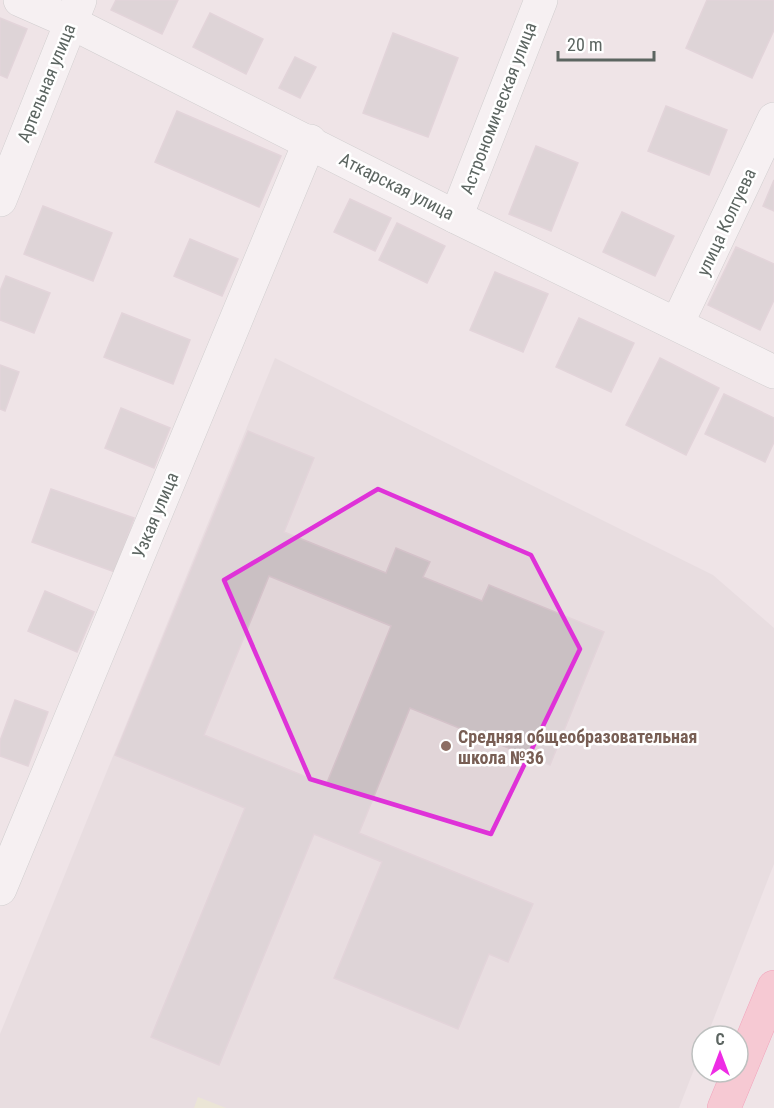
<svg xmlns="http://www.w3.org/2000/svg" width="774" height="1108" font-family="'Roboto Condensed',sans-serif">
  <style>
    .education { fill: #e1d5d8 }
    .green { fill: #e7e6c0 }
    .building { fill: #cac0c3; stroke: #d4c2c9; stroke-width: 1.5; fill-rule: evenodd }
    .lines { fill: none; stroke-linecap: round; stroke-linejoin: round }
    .minor-casing { stroke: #adb5b2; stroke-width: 34 }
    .major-casing { stroke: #f55789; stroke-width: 34 }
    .minor { stroke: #fff; stroke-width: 33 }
    .major { stroke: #ffa9ba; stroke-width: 33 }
    .marked { fill: none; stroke: #df32d8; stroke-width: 4.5; stroke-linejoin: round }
    .education-dot { fill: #8d6e63; stroke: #fff; stroke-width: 2 }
    .labels { text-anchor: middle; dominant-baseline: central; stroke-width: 5; stroke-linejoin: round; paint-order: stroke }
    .street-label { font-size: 18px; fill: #5c6561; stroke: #fff }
    .education-label { font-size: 18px; font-weight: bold; fill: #785e54; stroke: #fff; text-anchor: start }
  </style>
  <rect width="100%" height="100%" fill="#efe4e7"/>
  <path class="education" d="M275 358 713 575 774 628V864L707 1036H702V1049L679 1108H0V1034Z"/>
  <path class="green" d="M198 1097 226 1108H194Z"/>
  <g class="building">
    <path d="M116 0H178L162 34 111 10Z"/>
    <path d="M707 0H774V30L752 78 686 48Z"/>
    <path d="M210 13 263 39 246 74 193 47Z"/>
    <path d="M0 18 27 29 7 78 0 75Z"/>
    <path d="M393 33 458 58 428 137 363 113Z"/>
    <path d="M295 57 316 67 300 98 279 88Z"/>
    <path d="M666 106 727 130 709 175 648 151Z"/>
    <path d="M177 111 281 156 259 207 155 162Z"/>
    <path d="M536 146 578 163 551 231 509 214Z"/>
    <path d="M774 180V211L763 206Z"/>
    <path d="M350 199 391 218 375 251 334 232Z"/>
    <path d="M43 206 112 233 93 281 24 254Z"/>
    <path d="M622 212 674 236 655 276 603 252Z"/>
    <path d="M397 223 445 246 427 283 379 260Z"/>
    <path d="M190 239 238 259 222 296 174 276Z"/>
    <path d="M736 247 774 264V300L760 330 708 305Z"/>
    <path d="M495 272 548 294 523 352 470 330Z"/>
    <path d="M6 276 50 293 34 333 0 320V291Z"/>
    <path d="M122 313 190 340 173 384 104 357Z"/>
    <path d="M579 318 634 343 611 392 556 367Z"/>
    <path d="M660 358 719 388 686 455 626 425Z"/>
    <path d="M0 365 19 372 5 411 0 409Z"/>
    <path d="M724 394 774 418V442L765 462 705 434Z"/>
    <path d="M121 408 170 428 154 468 105 448Z"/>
    <path d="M248 431 314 458 284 532 386 573 396 548 430 562 423 577 482 601 489 585 604 632 550 765 410 708 359 833 533 904 508 962 489 954 458 1029 334 978 382 862 314 834 219 1065 151 1037 245 808 115 755ZM269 576 391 626 326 785 204 735Z"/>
    <path d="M51 489 134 518 115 572 32 542Z"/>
    <path d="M45 591 94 612 77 652 28 631Z"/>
    <path d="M15 700 48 712 28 766 0 756V741Z"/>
  </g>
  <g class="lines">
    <defs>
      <g id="minor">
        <path d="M20 0 70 22 456 217 774 372"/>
        <path d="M0 200 80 0"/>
        <path d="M456 217 541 0"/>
        <path d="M677 324 774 119"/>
        <path d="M0 889 310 141"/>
      </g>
      <path id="major" d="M724 1108 774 987"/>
    </defs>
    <use href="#minor" class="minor-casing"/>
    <use href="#major" class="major-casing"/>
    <use href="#minor" class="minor"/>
    <use href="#major" class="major"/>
  </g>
  <path d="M0 0H774V1108H0ZM378 489 531 555 580 649 491 834 310 779 224 580Z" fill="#efe4e7" fill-opacity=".55" fill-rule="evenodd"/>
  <path class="marked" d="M378 489 531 555 580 649 491 834 310 779 224 580Z"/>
  <circle class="education-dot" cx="446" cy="746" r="6"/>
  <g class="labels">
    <g class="street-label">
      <text transform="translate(46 83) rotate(-68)">Артельная улица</text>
      <text transform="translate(498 108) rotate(-69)">Астрономическая улица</text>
      <text transform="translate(397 186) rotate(27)">Аткарская улица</text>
      <text transform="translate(726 222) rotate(-65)">улица Колгуева</text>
      <text transform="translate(155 515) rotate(-67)">Узкая улица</text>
    </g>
    <g class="education-label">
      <text x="458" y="736">Средняя общеобразовательная<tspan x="458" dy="21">школа №36</tspan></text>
    </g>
  </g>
  <g transform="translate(720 1054)"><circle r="28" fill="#ffffff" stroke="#bec1c0" stroke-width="1.5"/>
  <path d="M0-4.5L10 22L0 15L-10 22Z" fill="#ee2ce5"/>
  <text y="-9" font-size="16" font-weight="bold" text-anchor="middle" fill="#5c6561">С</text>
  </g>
  <path d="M558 51v9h96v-9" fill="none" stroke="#5c6561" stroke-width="3"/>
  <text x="567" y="51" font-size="18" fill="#5c6561" stroke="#ffffff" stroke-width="4.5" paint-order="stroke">20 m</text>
</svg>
